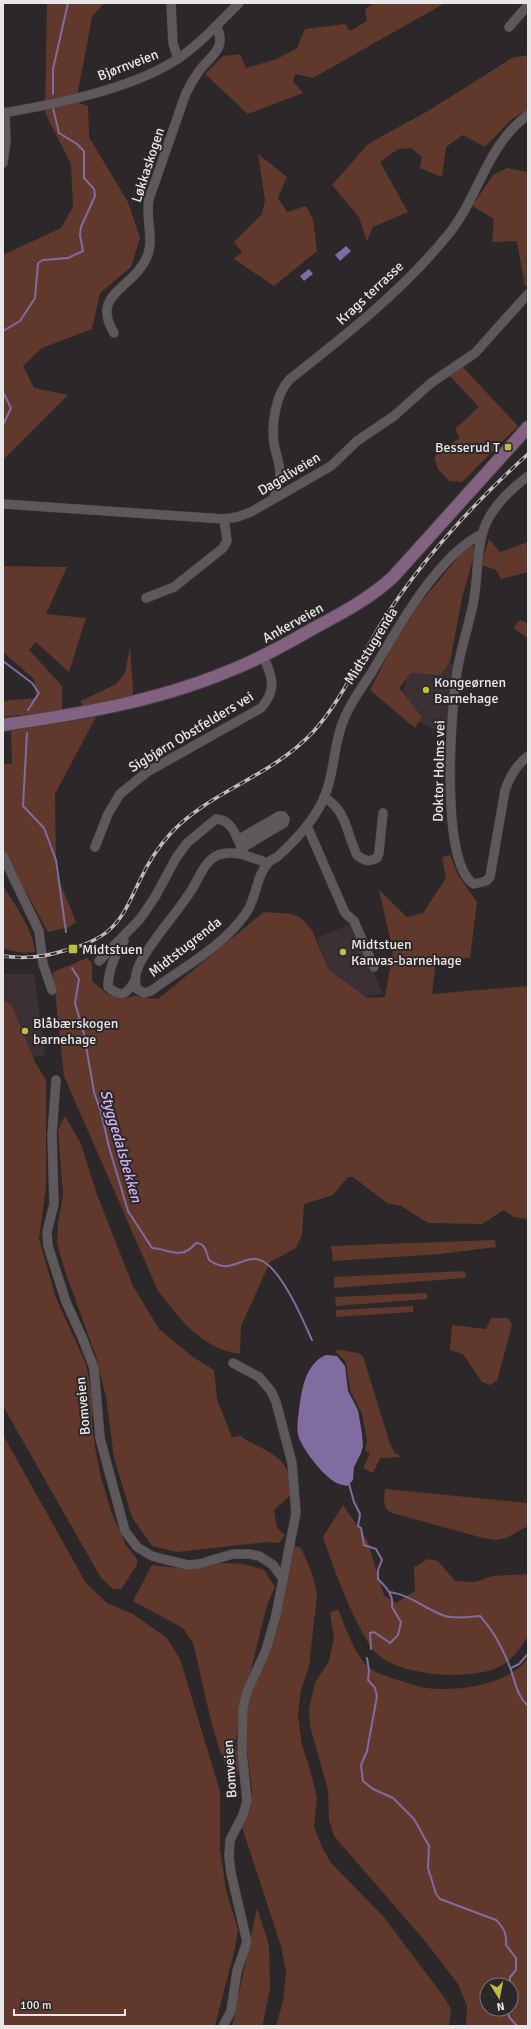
<svg xmlns="http://www.w3.org/2000/svg" width="531" height="2029" font-family="Signika,sans-serif">
  <style>
    .built { fill: #3b3034 }
    .green { fill: #60392c; fill-rule: evenodd }
    .water { fill: #816ca1 }
    .lines { fill: none; stroke-linecap: round; stroke-linejoin: round }
    .stream { stroke: #816ca1; stroke-width: 2 }
    .street-casing { stroke: #484345; stroke-width: 10 }
    .secondary-casing { stroke: #484345; stroke-width: 14 }
    .street { stroke: #5e585b; stroke-width: 9 }
    .secondary { stroke: #836281; stroke-width: 12 }
    .rail-casing { stroke: #bfbcbd; stroke-width: 3.5 }
    .rail { stroke: #2c2729; stroke-width: 2; stroke-dasharray: 6; stroke-linecap: butt }
    .poi-dot { fill: #bdbf43; stroke: #2c2729; stroke-width: 1.5 }
    .labels { text-anchor: middle; dominant-baseline: central; stroke-width: 4; stroke-linejoin: round; paint-order: stroke }
    .street-label { font-size: 14px; fill: #e9e6e7; stroke: #2c2729 }
    .poi-label { font-size: 14px; fill: #e9e6e7; stroke: #2c2729; text-anchor: start }
    .water-label { font-size: 15px; font-style: italic; fill: #ceb6f5; stroke: #2c2729 }
  </style>
  <rect width="100%" height="100%" fill="#2c2729"/>
  <g class="built">
    <path d="M417 664H453V671L449 682 450 714 448 736 399 712 406 679Z"/>
    <path d="M352 923 383 994 366 996 329 970 317 938Z"/>
    <path d="M3 974H34L45 1055 13 1060 3 1007Z"/>
  </g>
  <g class="green">
    <path d="M47 3H104L92 17 76 102 88 106 89 137 128 202 140 238 131 267 100 293 92 329 42 348 23 366 34 388 68 395 3 460V255L61 228 73 207 71 164 45 113Z"/>
    <path d="M375 3H445L313 78 295 74 293 81 303 93 248 114 205 74 223 56 240 54 246 68 277 59 297 48 305 29 345 24 350 31 367 21 365 9Z"/>
    <path d="M528 55V110L513 118 485 147 463 135 446 147 442 177 420 168 422 157 411 148 398 149 380 162 408 212 373 227 367 242 359 217 332 185 368 144 428 111 512 58Z"/>
    <path d="M258 154 287 177 278 198 287 212 306 206 313 219 317 251 274 286 234 259 242 252 234 242 262 214 265 200Z"/>
    <path d="M507 168 528 172V284L525 287 517 241 492 242 494 219 472 206 493 175Z"/>
    <path d="M462 366 518 426 462 482 449 481 438 469 434 458 441 450 460 438 455 429 479 407 450 376Z"/>
    <path d="M489 539 500 552 528 542V572L501 579 496 570 481 565Z"/>
    <path d="M477 545 462 598 450 662 440 675 411 673 399 688 422 717 415 728 370 690 394 643 421 602 465 549Z"/>
    <path d="M3 566 67 567 46 614 86 618 69 672 36 642 29 650 62 686V711L3 717V701L36 698 34 679 3 652Z"/>
    <path d="M520 620 528 623V638L513 628Z"/>
    <path d="M130 647 133 690 132 698 83 708 81 701 116 684 125 673Z"/>
    <path d="M96 717 55 794 56 872 76 922 69 927 48 932 3 850V764H12L11 731Z"/>
    <path d="M450 855 458 875 477 902 470 958 436 959 432 994 528 986V1219L513 1217 504 1210 482 1224 428 1223 401 1206 387 1203 353 1177H348L333 1195 304 1204 302 1234 296 1248 270 1262 241 1326 240 1354C202 1349 180 1319 158 1291L64 1076 53 972 87 958 92 963V981L107 994 120 999 135 996 158 999 264 912 292 914 301 918 312 930 329 970 368 998 385 997 393 951 379 890 407 917 423 913 446 878 442 857Z"/>
    <path d="M3 886C15 905 33 929 35 952L24 953 3 949Z"/>
    <path d="M3 1000 12 1006 35 1062 46 1080V1186L39 1239 56 1298 86 1364 93 1399 92 1425 95 1447 101 1478 112 1514 126 1545 137 1559V1565L121 1589H113L101 1578 3 1406Z"/>
    <path d="M65 1116 81 1144 96 1192 133 1286 159 1329 193 1357 214 1370 217 1399 232 1437 240 1436C268 1454 293 1455 291 1495L274 1510 277 1528 285 1535 279 1543 267 1542 177 1552 152 1546 132 1517 114 1458 106 1397 96 1356 66 1274 57 1244 58 1223 63 1195 58 1130Z"/>
    <path d="M495 1240 496 1247 440 1254 333 1261 331 1246Z"/>
    <path d="M465 1271 466 1278 334 1288V1277Z"/>
    <path d="M427 1293V1299L336 1306 335 1297Z"/>
    <path d="M413 1306V1312L336 1317V1310Z"/>
    <path d="M491 1318H508L512 1325 497 1381 490 1385 482 1382 463 1354 450 1350 452 1325 486 1329Z"/>
    <path d="M340 1350 358 1353 363 1356 390 1444 395 1453 402 1457 380 1458 373 1473 363 1468 370 1454 365 1450 367 1440 362 1414 350 1390 346 1362 335 1351Z"/>
    <path d="M3 1435 86 1583 107 1603 133 1614 167 1638 180 1659 220 1791V1849L226 1890 238 1930 235 1948 215 2026H3Z"/>
    <path d="M385 1489 528 1503V1526L506 1538 497 1540 483 1538 392 1513C382 1508 384 1499 385 1489Z"/>
    <path d="M343 1505 367 1540 384 1595 396 1603 415 1591 414 1567 428 1559 438 1561 455 1581 475 1582 493 1576 528 1574C528 1585 531 1630 527 1637 520 1651 507 1665 492 1670 462 1679 399 1676 376 1653 370 1647 365 1637 361 1630 345 1600 334 1569 323 1537Z"/>
    <path d="M295 1546 301 1548 312 1573 317 1594 309 1667 301 1689 298 1715 302 1746 309 1766 317 1797 314 1827 322 1847 331 1863 383 1916 444 1997 451 2009 449 2026H276L283 2001 286 1972 281 1946 242 1827 250 1810 252 1790 245 1735 246 1713 254 1685 279 1624 287 1576Z"/>
    <path d="M222 1563 244 1564 264 1570 275 1587 267 1605 255 1653 235 1742 239 1768 235 1780C218 1767 200 1669 193 1643L183 1628 133 1601 152 1565 178 1568Z"/>
    <path d="M338 1609C345 1626 354 1653 367 1666 374 1673 389 1677 398 1680 407 1682 417 1687 427 1688 457 1692 511 1685 528 1657V2026H466L467 2006 458 1984 425 1941 334 1836 329 1820 328 1790 310 1726 309 1709 315 1683 329 1661 334 1638 330 1613ZM487 1985H511V2009H487Z"/>
    <path d="M257 1908 269 1945 270 1988 263 2024 262 2026H232Z"/>
  </g>
  <g class="water">
    <path d="M346 246 351 251 340 261 335 255Z"/>
    <path d="M309 269 313 274 304 281 300 276Z"/>
    <path d="M326 1355 337 1356 345 1366 348 1391 358 1410 362 1434 363 1446 361 1453 354 1467 353 1480 347 1486C344 1485 342 1485 339 1484 324 1478 305 1452 299 1438 296 1429 298 1419 299 1410 302 1389 305 1364 326 1355Z"/>
  </g>
  <g class="lines">
    <g class="stream">
      <path d="M53 94V69L68 3"/>
      <path d="M3 331 20 321 35 298 38 263 43 260 68 258 83 251 80 235 81 227 95 196 94 189 84 178V151L77 144 59 133 53 108"/>
      <path d="M3 392 11 408 3 425"/>
      <path d="M3 661 32 683 39 693 28 710"/>
      <path d="M27 733 23 806 44 828 56 860 66 932"/>
      <path d="M72 968 79 979 75 1003 84 1034 94 1092 101 1112 109 1147 128 1211 152 1248C170 1249 181 1261 196 1243 206 1243 206 1253 209 1260 228 1273 234 1262 252 1259 277 1255 303 1321 312 1340"/>
      <path d="M349 1484 354 1502 360 1514 358 1526 361 1528 364 1545 376 1549 382 1560 378 1570V1579C386 1587 394 1595 392 1607L401 1622 398 1635 390 1643 374 1632 370 1633 371 1649"/>
      <path d="M390 1592C411 1595 425 1609 445 1616 456 1619 468 1617 480 1616 494 1631 504 1651 511 1670 516 1684 517 1696 528 1706"/>
      <path d="M367 1658 369 1671 368 1680 375 1688 377 1696 367 1751 361 1765 363 1781 373 1789 393 1798 414 1819 429 1846 428 1868 436 1894 440 1899 496 1920C504 1928 507 1934 506 1945L516 1958V1970L510 1977V1985"/>
      <path d="M511 1668 519 1664 528 1654"/>
      <path d="M508 2009 509 2017 517 2026"/>
    </g>
    <defs>
      <g id="street">
        <path d="M171 3 173 43 178 59"/>
        <path d="M509 27 528 5"/>
        <path d="M3 113C56 104 131 89 176 60 199 45 220 22 239 3"/>
        <path d="M3 163 6 142 5 113"/>
        <path d="M114 333C89 292 136 289 148 254 154 236 145 218 149 199L186 93C190 85 194 78 199 71 211 55 228 48 216 26"/>
        <path d="M528 476C509 491 488 510 482 535 476 557 478 581 473 604 469 625 462 645 458 666 451 703 439 864 474 884L486 881 490 877 505 790C510 776 516 765 528 756"/>
        <path d="M275 498C274 489 280 483 280 474 280 464 276 454 274 444 271 424 276 393 290 379 346 335 402 291 447 236 479 198 486 145 528 115"/>
        <path d="M3 504 224 519 237 517 251 512 331 466 357 441 394 416 431 383 475 353 528 294"/>
        <path d="M146 598 174 587 223 548 227 541 224 519"/>
        <path d="M324 797C348 812 346 833 357 855 364 861 369 862 377 858L379 853 383 813"/>
        <path d="M307 826 345 913 354 921 374 967"/>
        <path d="M241 838 279 816H283L285 819 284 823 242 848"/>
        <path d="M95 847 108 814 120 794 147 772 261 708C277 690 273 677 263 656"/>
        <path d="M3 856 39 931 43 964 52 990"/>
        <path d="M268 863C252 858 235 849 218 855 206 860 200 875 194 886 178 913 155 935 140 963 136 971 134 981 137 989L144 993 151 991C183 967 223 947 246 913 257 898 255 878 268 863 270 860 274 859 277 857 296 840 314 821 324 798 335 773 333 744 344 719 351 702 362 687 372 672 397 629 437 556 482 534"/>
        <path d="M124 941C115 953 108 972 108 987 121 998 126 995 134 982"/>
        <path d="M99 961 140 919 155 897 176 858 187 843 216 819C233 819 238 841 244 854"/>
        <path d="M56 1080 52 1135 54 1204 47 1232 48 1246 66 1302 82 1337 94 1368 100 1438 125 1531 137 1547 152 1556 163 1559 188 1565 199 1564 233 1554H249L259 1556 273 1565 283 1579"/>
        <path d="M223 2026 231 2011 237 1971 247 1942 231 1873 229 1856 230 1840 243 1815 247 1801 242 1752 243 1708 247 1692 266 1650 276 1615 296 1513 292 1463 276 1402 271 1391 259 1377 233 1363"/>
      </g>
      <path id="secondary" d="M3 725C79 714 153 702 224 673 256 661 285 645 314 628 342 613 369 599 393 577L528 427"/>
    </defs>
    <use href="#street" class="street-casing"/>
    <use href="#secondary" class="secondary-casing"/>
    <use href="#street" class="street"/>
    <use href="#secondary" class="secondary"/>
    <defs>
      <path id="rail" d="M3 956C23 959 44 957 63 951 79 947 95 942 108 931 124 918 131 898 140 880 148 863 158 847 171 833 210 791 271 777 313 732 344 698 361 654 386 616 425 556 475 502 528 454"/>
    </defs>
    <use href="#rail" class="rail-casing"/>
    <use href="#rail" class="rail"/>
  </g>
  <g class="poi-dot">
    <rect x="504" y="443" width="8" height="8" rx="2"/>
    <circle cx="426" cy="690" r="4"/>
    <rect x="68" y="944" width="10" height="10" rx="2"/>
    <circle cx="343" cy="952" r="4"/>
    <circle cx="25" cy="1031" r="4"/>
  </g>
  <g class="labels">
    <g class="street-label">
      <text transform="translate(128 65) rotate(-21)">Bjørnveien</text>
      <text transform="translate(148 165) rotate(-72)">Løkkaskogen</text>
      <text transform="translate(370 293) rotate(-43)">Krags terrasse</text>
      <text transform="translate(289 474) rotate(-31)">Dagaliveien</text>
      <text transform="translate(293 623) rotate(-29)">Ankerveien</text>
      <text transform="translate(371 646) rotate(-58)">Midtstugrenda</text>
      <text transform="translate(191 732) rotate(-31)">Sigbjørn Obstfelders vei</text>
      <text transform="translate(439 771) rotate(-89)">Doktor Holms vei</text>
      <text transform="translate(185 947) rotate(-38)">Midtstugrenda</text>
      <text transform="translate(83 1406) rotate(-95)">Bomveien</text>
      <text transform="translate(230 1769) rotate(-94)">Bomveien</text>
    </g>
    <g class="poi-label">
      <text x="500" y="447" text-anchor="end">Besserud T</text>
      <text x="434" y="682">Kongeørnen<tspan x="434" dy="16">Barnehage</tspan></text>
      <text x="351" y="944">Midtstuen<tspan x="351" dy="16">Kanvas-barnehage</tspan></text>
      <text x="82" y="949">Midtstuen</text>
      <text x="33" y="1023">Blåbærskogen<tspan x="33" dy="16">barnehage</tspan></text>
    </g>
    <g class="water-label">
      <text transform="translate(121 1146) rotate(74)">Styggedalsbekken</text>
    </g>
  </g>
  <rect width="531" height="2029" fill="none" stroke="#e9e6e7" stroke-width="8"/>
  <g transform="translate(499 1997) rotate(170)"><circle r="19" fill="#2c2729" stroke="#787375"/>
  <path d="M0-3L7 15L0 10L-7 15Z" fill="#bdbf43"/>
  <text y="-6" font-size="11" font-weight="bold" text-anchor="middle" fill="#e9e6e7">N</text>
  </g>
  <path d="M14 2009v6h111v-6" fill="none" stroke="#e9e6e7" stroke-width="2"/>
  <text x="20" y="2009" font-size="12" fill="#e9e6e7" stroke="#2c2729" stroke-width="3" paint-order="stroke">100 m</text>
</svg>
